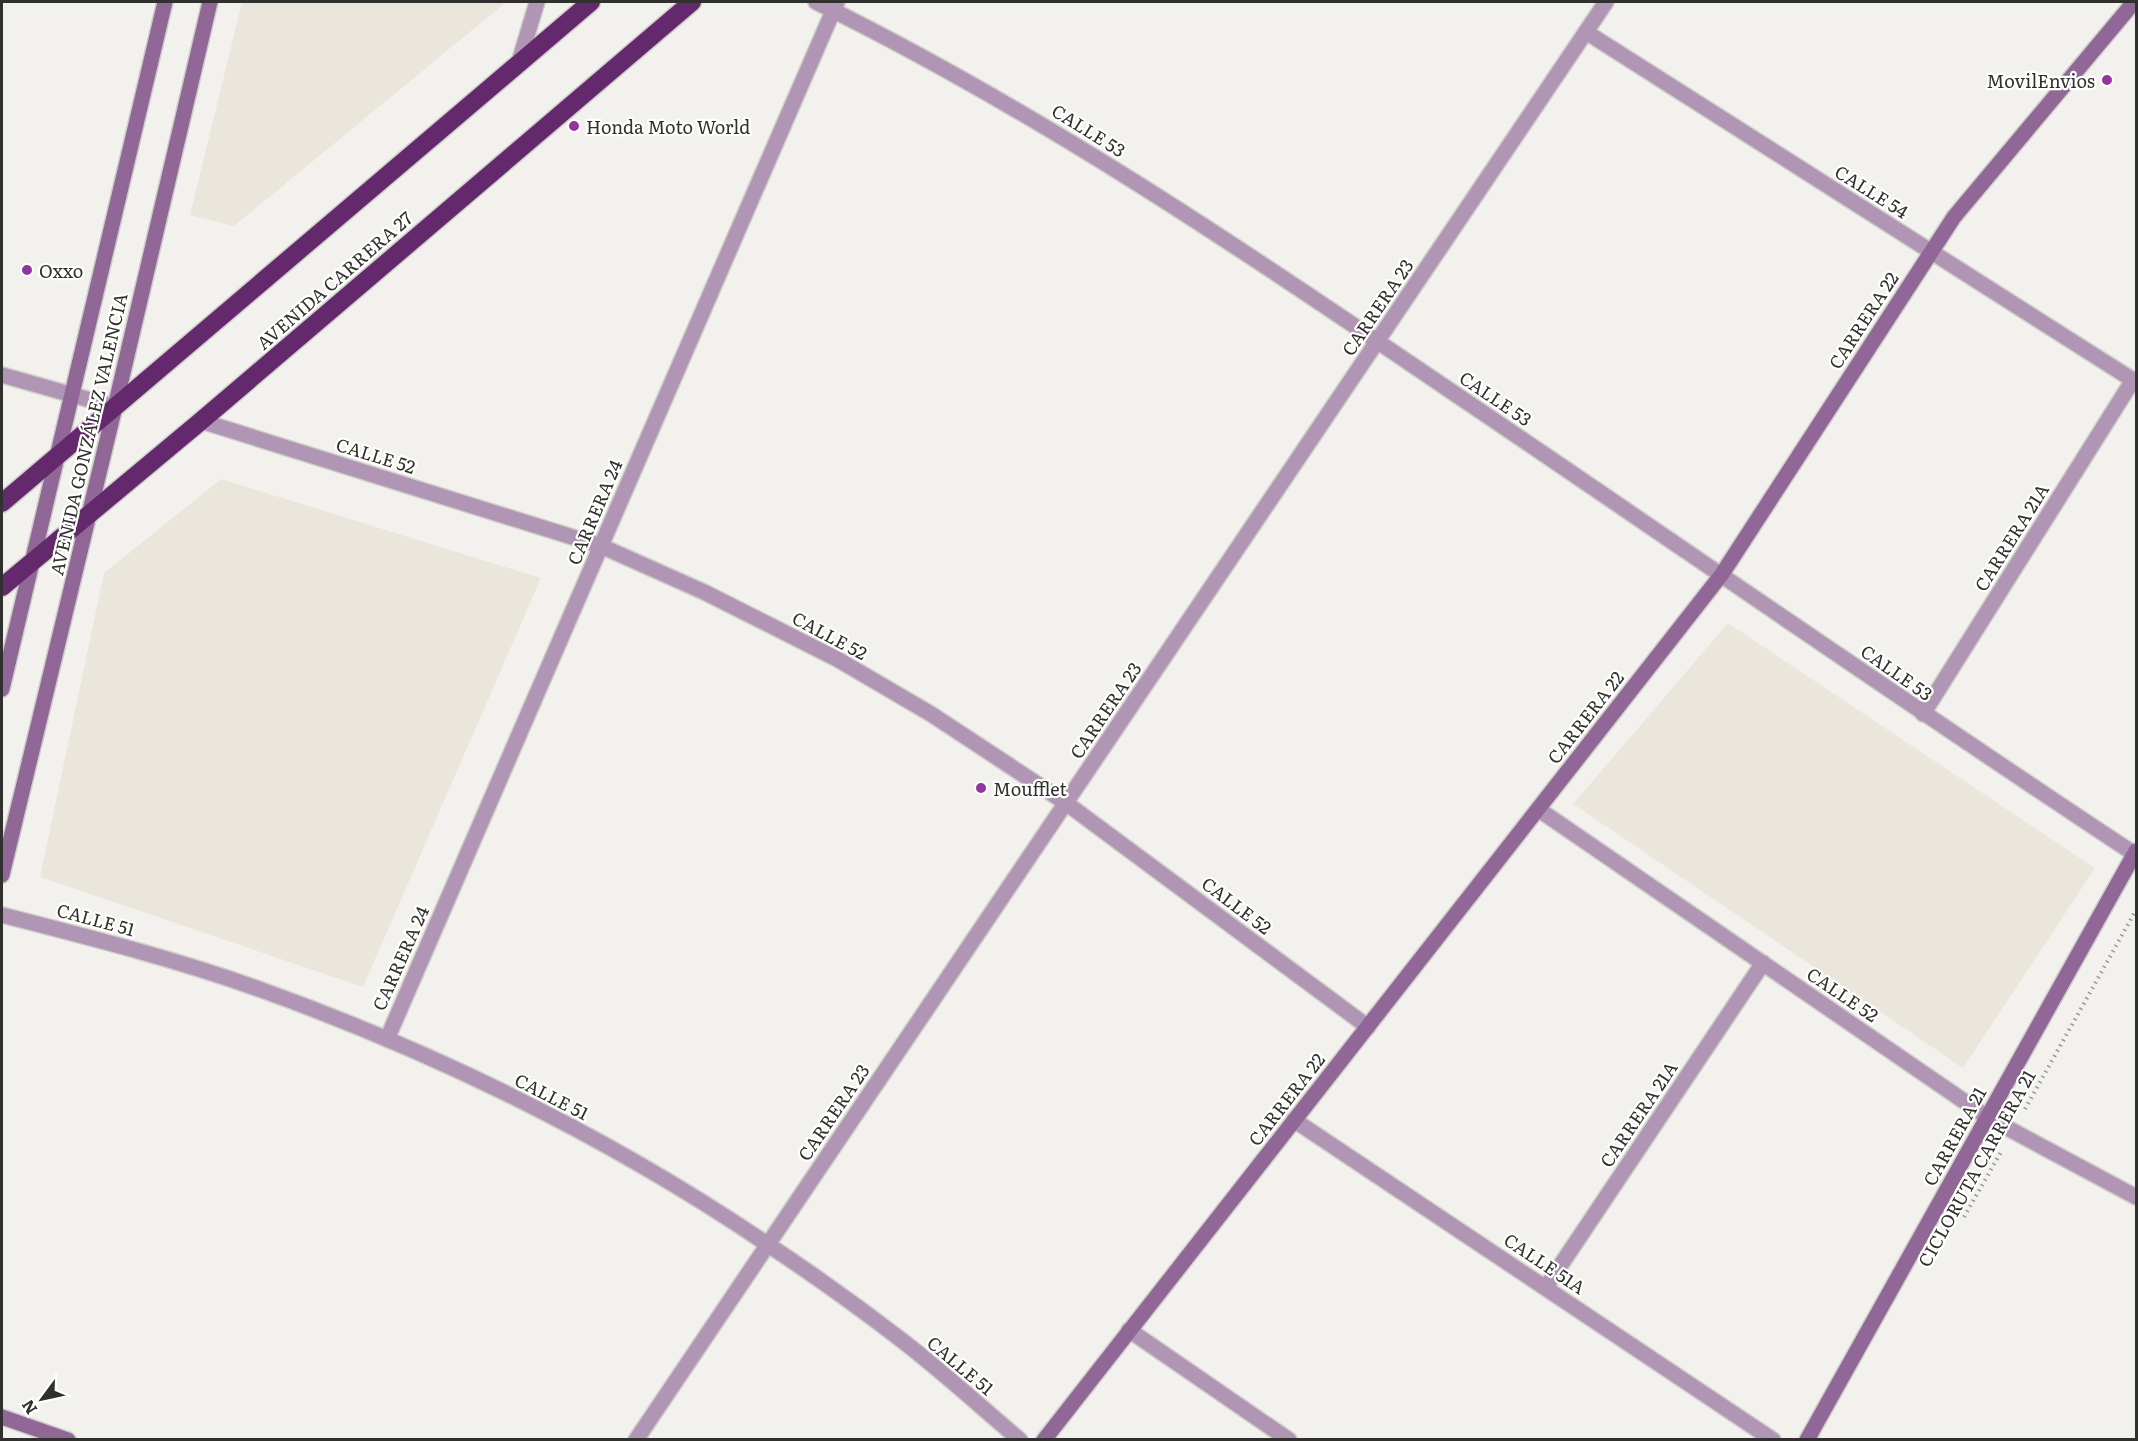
<svg xmlns="http://www.w3.org/2000/svg" width="2138" height="1441" font-family="Literata,serif">
  <style>
    .built { fill: #ebe6dc }
    .lines { fill: none; stroke-linecap: round; stroke-linejoin: round }
    .street-casing { stroke: #d0cecb; stroke-width: 18 }
    .secondary-casing { stroke: #d0cecb; stroke-width: 18 }
    .highway-casing { stroke: #d0cecb; stroke-width: 21 }
    .path { stroke: #989794; stroke-width: 4; stroke-dasharray: 1.5 4.5; stroke-linecap: butt }
    .street { stroke: #b195b5; stroke-width: 15 }
    .secondary { stroke: #916797; stroke-width: 15 }
    .highway { stroke: #64296d; stroke-width: 18 }
    .poi-dot { fill: #91359f; stroke: #fffffe; stroke-width: 2 }
    .labels { text-anchor: middle; dominant-baseline: central; stroke-width: 4.5; stroke-linejoin: round; paint-order: stroke }
    .poi-label { font-size: 18px; fill: #30302e; stroke: #fffffe; text-anchor: start }
    .street-label { font-size: 18px; fill: #30302e; stroke: #fffffe }
  </style>
  <rect width="100%" height="100%" fill="#f3f1ee"/>
  <g class="built">
    <path d="M242 2H502L504 4 234 226 190 215Z"/>
    <path d="M221 479 541 578 363 987 40 877 104 573Z"/>
    <path d="M1728 623 2095 868 1963 1068 1573 804Z"/>
  </g>
  <g class="lines">
    <defs>
      <g id="street">
        <path d="M816 2C1034 109 1236 245 1436 381 1670 539 1901 700 2136 855"/>
        <path d="M1586 32 2136 382"/>
        <path d="M519 62 537 2"/>
        <path d="M2 375 115 407"/>
        <path d="M201 421 601 546 704 592 837 659 931 714 1066 803 1368 1027"/>
        <path d="M1923 714 2133 380"/>
        <path d="M1538 809 1987 1117 2136 1197"/>
        <path d="M2 915C88 937 175 959 259 989 437 1053 610 1138 767 1244 814 1275 860 1308 904 1342 944 1373 981 1407 1020 1440"/>
        <path d="M387 1039 837 2"/>
        <path d="M1294 1120 1773 1440"/>
        <path d="M1546 1287 1763 963"/>
        <path d="M1129 1330 1289 1440"/>
        <path d="M636 1440 1606 2"/>
      </g>
      <g id="secondary">
        <path d="M2 689 165 2"/>
        <path d="M2 875 115 407 210 2"/>
        <path d="M2 1417 68 1440"/>
        <path d="M1044 1440 1722 574 1954 217 2134 2"/>
        <path d="M1807 1440 2136 851"/>
      </g>
      <g id="highway">
        <path d="M2 503 591 2"/>
        <path d="M2 587 201 421 692 2"/>
      </g>
    </defs>
    <use href="#street" class="street-casing"/>
    <use href="#secondary" class="secondary-casing"/>
    <use href="#highway" class="highway-casing"/>
    <g class="path">
      <path d="M2025 1109 2136 910"/>
      <path d="M1964 1217 2001 1152"/>
    </g>
    <use href="#street" class="street"/>
    <use href="#secondary" class="secondary"/>
    <use href="#highway" class="highway"/>
  </g>
  <g class="poi-dot">
    <circle cx="2107" cy="80" r="6"/>
    <circle cx="574" cy="126" r="6"/>
    <circle cx="27" cy="270" r="6"/>
    <circle cx="981" cy="788" r="6"/>
  </g>
  <g class="labels">
    <g class="poi-label">
      <text x="2095" y="80" text-anchor="end">MovilEnvios</text>
      <text x="586" y="126">Honda Moto World</text>
      <text x="39" y="270">Oxxo</text>
      <text x="993" y="788">Moufflet</text>
    </g>
    <g class="street-label">
      <text transform="translate(1089 130) rotate(32)">CALLE 53</text>
      <text transform="translate(1872 191) rotate(32)">CALLE 54</text>
      <text transform="translate(334 280) rotate(-41)">AVENIDA CARRERA 27</text>
      <text transform="translate(1377 307) rotate(-56)">CARRERA 23</text>
      <text transform="translate(1863 320) rotate(-57)">CARRERA 22</text>
      <text transform="translate(1496 398) rotate(34)">CALLE 53</text>
      <text transform="translate(88 434) rotate(-77)">AVENIDA GONZÁLEZ VALENCIA</text>
      <text transform="translate(376 455) rotate(17)">CALLE 52</text>
      <text transform="translate(594 512) rotate(-67)">CARRERA 24</text>
      <text transform="translate(2011 537) rotate(-58)">CARRERA 21A</text>
      <text transform="translate(830 635) rotate(28)">CALLE 52</text>
      <text transform="translate(1897 672) rotate(35)">CALLE 53</text>
      <text transform="translate(1105 710) rotate(-56)">CARRERA 23</text>
      <text transform="translate(1585 717) rotate(-52)">CARRERA 22</text>
      <text transform="translate(1237 905) rotate(37)">CALLE 52</text>
      <text transform="translate(96 919) rotate(15)">CALLE 51</text>
      <text transform="translate(400 958) rotate(-66)">CARRERA 24</text>
      <text transform="translate(1843 994) rotate(34)">CALLE 52</text>
      <text transform="translate(552 1096) rotate(27)">CALLE 51</text>
      <text transform="translate(1286 1099) rotate(-52)">CARRERA 22</text>
      <text transform="translate(833 1112) rotate(-56)">CARRERA 23</text>
      <text transform="translate(1638 1114) rotate(-56)">CARRERA 21A</text>
      <text transform="translate(1954 1136) rotate(-61)">CARRERA 21</text>
      <text transform="translate(1976 1168) rotate(-61)">CICLORUTA CARRERA 21</text>
      <text transform="translate(1545 1263) rotate(34)">CALLE 51A</text>
      <text transform="translate(961 1365) rotate(40)">CALLE 51</text>
    </g>
  </g>
  <rect width="2138" height="1441" fill="none" stroke="#30302e" stroke-width="6"/>
  <g transform="translate(42 1399) rotate(237)" stroke="#fffffe" stroke-width="4.5" paint-order="stroke">
  <path d="M0-4.5L10 22L0 15L-10 22Z" fill="#30302e"/>
  <text y="-9" font-size="16" font-weight="bold" text-anchor="middle" fill="#30302e">N</text>
  </g>
</svg>
